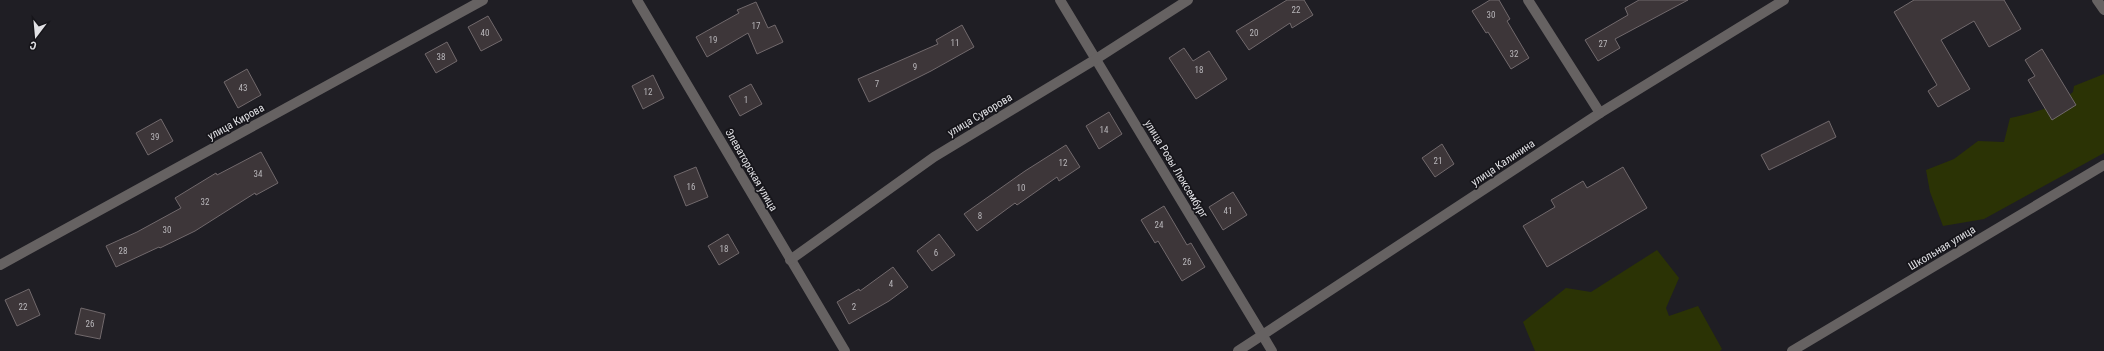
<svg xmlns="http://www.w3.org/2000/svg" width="2104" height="351" font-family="'Roboto Condensed',sans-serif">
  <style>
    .green { fill: #2b3305 }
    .building { fill: #3d3639; stroke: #71696c }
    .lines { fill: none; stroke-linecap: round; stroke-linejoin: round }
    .minor { stroke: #666262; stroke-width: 10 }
    .labels { text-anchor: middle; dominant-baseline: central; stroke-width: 3.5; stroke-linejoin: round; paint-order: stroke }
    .number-label { font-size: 9px; fill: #b8b6ba }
    .street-label { font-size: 11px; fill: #e1e1e5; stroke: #16151a }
  </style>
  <rect width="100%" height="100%" fill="#1f1e24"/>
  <g class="green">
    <path d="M2104 74V153L1984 219 1943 226 1930 192 1926 170 1954 159 1978 141 2004 142 2010 118C2033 113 2055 108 2073 92L2074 86Z"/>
    <path d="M1657 250 1679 278 1666 308 1669 316 1698 306 1722 349 1720 351H1535L1523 322 1566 288 1591 292Z"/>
  </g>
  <g class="building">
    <path d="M1287 0H1304L1313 15 1292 28 1290 23 1249 50 1236 31Z"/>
    <path d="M1490 0H1499L1510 19 1507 21 1529 58 1511 69 1488 32 1486 33 1472 11Z"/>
    <path d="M1639 0H1688L1615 39 1620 48 1598 61 1585 40 1628 15 1625 8Z"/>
    <path d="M1914 0H2004L2021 29 1989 47 1974 21 1941 40 1970 89 1938 107 1928 91 1937 85 1894 12Z"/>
    <path d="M756 2 768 28 775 25 783 42 757 54 748 33 707 57 696 37 739 13 737 10Z"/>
    <path d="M488 16 502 40 481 51 468 27Z"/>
    <path d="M962 25 974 47 931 71 869 102 858 79 938 44 936 40Z"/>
    <path d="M447 42 457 61 436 73 425 54Z"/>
    <path d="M1184 48 1193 61 1209 51 1227 79 1196 99 1169 58Z"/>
    <path d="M2042 49 2076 105 2052 120 2028 80 2035 76 2025 60Z"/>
    <path d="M247 69 261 95 238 108 224 82Z"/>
    <path d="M653 75 664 98 643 109 632 86Z"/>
    <path d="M751 84 762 104 740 116 729 96Z"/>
    <path d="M1109 112 1122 134 1099 149 1086 126Z"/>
    <path d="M161 119 173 141 148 155 136 133Z"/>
    <path d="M1829 121 1836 137 1769 170 1761 155Z"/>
    <path d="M1442 144 1454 164 1435 177 1422 158Z"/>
    <path d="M1066 145 1080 167 1059 181 1057 177 1017 205 1015 203 977 231 964 214 1025 171Z"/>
    <path d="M261 152 278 183 256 195 255 193 195 231 160 248 159 247 116 267 106 246 137 232 181 208 175 198 216 173 217 175Z"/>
    <path d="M696 167 708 197 686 206 674 176Z"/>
    <path d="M1623 167 1647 208 1547 267 1523 226 1555 207 1551 200 1583 181 1587 188Z"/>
    <path d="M1233 192 1247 215 1223 230 1209 207Z"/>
    <path d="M1164 206 1187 245 1191 243 1205 267 1182 281 1158 241 1155 243 1141 220Z"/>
    <path d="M728 234 739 253 719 265 708 246Z"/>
    <path d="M939 234 955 255 932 271 917 251Z"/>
    <path d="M893 267 908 287 889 301 849 324 837 302 859 289 860 291Z"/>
    <path d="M29 289 40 315 17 326 5 300Z"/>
    <path d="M81 308 105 314 100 339 75 334Z"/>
  </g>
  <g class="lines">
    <g class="minor">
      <path d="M637 0 845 351"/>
      <path d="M1060 0 1272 351"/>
      <path d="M1528 0 1600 113"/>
      <path d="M2097 0 2104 10"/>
      <path d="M790 260 934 157 1096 59 1188 0"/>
      <path d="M0 265 483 0"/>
      <path d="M1238 351 1600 113 1784 0"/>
      <path d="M1792 351 2104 165"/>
    </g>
  </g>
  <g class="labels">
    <g class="number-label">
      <text x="1296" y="10">22</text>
      <text x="1491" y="15">30</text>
      <text x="756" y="26">17</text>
      <text x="485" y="33">40</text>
      <text x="1254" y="33">20</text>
      <text x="713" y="40">19</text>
      <text x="955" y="43">11</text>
      <text x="1603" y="44">27</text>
      <text x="1514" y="54">32</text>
      <text x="441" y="57">38</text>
      <text x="915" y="67">9</text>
      <text x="1199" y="70">18</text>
      <text x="877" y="84">7</text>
      <text x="243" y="88">43</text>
      <text x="648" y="92">12</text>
      <text x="746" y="100">1</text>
      <text x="1104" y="130">14</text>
      <text x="155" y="137">39</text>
      <text x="1438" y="161">21</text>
      <text x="1063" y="163">12</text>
      <text x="258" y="174">34</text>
      <text x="691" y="187">16</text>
      <text x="1021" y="188">10</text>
      <text x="205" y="202">32</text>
      <text x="1228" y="211">41</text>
      <text x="980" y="216">8</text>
      <text x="1159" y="225">24</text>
      <text x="167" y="230">30</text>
      <text x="724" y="249">18</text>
      <text x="123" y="251">28</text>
      <text x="936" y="253">6</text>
      <text x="1187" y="262">26</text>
      <text x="891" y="284">4</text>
      <text x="23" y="307">22</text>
      <text x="854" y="307">2</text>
      <text x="90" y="324">26</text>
    </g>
    <g class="street-label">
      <text transform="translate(980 115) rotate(-31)">улица Суворова</text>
      <text transform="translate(236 122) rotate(-29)">улица Кирова</text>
      <text transform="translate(1503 163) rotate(-34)">улица Калинина</text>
      <text transform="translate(1176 169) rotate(59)">улица Розы Люксембург</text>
      <text transform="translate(751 170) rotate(60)">Элеваторская улица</text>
      <text transform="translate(1942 248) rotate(-31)">Школьная улица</text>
    </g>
  </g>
  <g transform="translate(36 36) rotate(196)" stroke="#16151a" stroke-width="3" paint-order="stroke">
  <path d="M0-3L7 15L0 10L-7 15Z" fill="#e1e1e5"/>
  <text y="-6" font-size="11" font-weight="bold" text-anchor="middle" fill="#e1e1e5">С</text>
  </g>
</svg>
